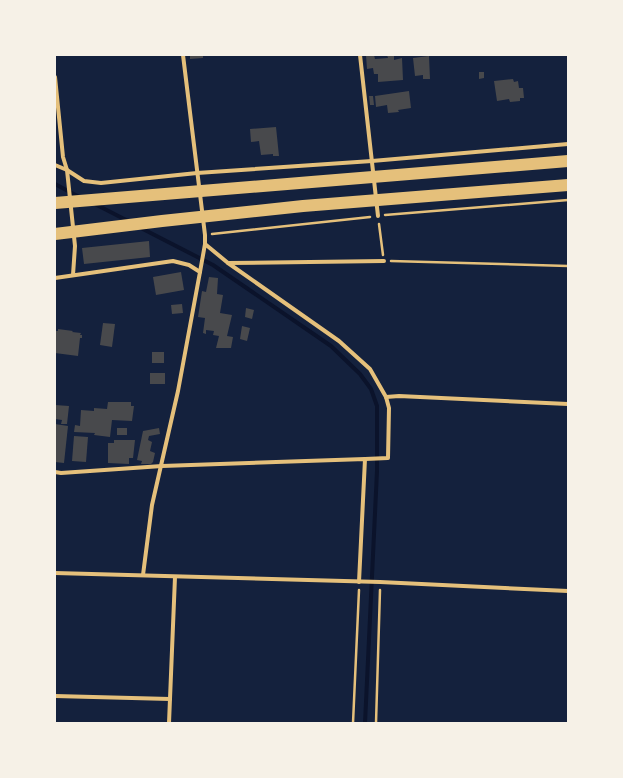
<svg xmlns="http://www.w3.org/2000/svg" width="623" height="778" font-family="'Libre Baskerville',serif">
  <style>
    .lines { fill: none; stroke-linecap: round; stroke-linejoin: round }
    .stream { stroke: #0b132b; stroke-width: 4 }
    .building { fill: #48494c }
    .path { stroke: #e5c07b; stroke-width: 2.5 }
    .minor { stroke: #e5c07b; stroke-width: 4 }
    .motorway { stroke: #e5c07b; stroke-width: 12 }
  </style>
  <rect width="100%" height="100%" fill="#14213d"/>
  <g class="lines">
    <g class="stream">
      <path d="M55 184 81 198"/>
      <path d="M93 203 128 221"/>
      <path d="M139 227 213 265 331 346 360 374 371 389 377 406V471L365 723"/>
    </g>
  </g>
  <g class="building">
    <path d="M190 55H203V58L190 59Z"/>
    <path d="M366 55H374L375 59 388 58 387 55H394V60L402 58 403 80 378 82V74H374L373 68 367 69Z"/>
    <path d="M429 56 430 79H423V75L415 76 413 58Z"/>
    <path d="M479 72H484V78L479 79Z"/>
    <path d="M513 79 514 82 518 81 519 88H523L524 98H520V101L510 102 509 99 497 101 494 81Z"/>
    <path d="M409 91 411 108 398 110 399 112 388 113 387 105 376 107 375 96Z"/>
    <path d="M369 96H373L374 105H370Z"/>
    <path d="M276 127 279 156H273V154L261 155 259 141 251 142 250 129Z"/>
    <path d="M149 241 150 257 84 264 82 248Z"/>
    <path d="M181 272 184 290 156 295 153 277Z"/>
    <path d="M209 277 218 278 217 294 223 295 220 313 232 315 227 336 233 337 231 348H216L219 336 213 335 214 331 206 330V334L203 333 205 318 198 317 202 291 206 292Z"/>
    <path d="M182 304 183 313 172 314 171 305Z"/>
    <path d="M246 308 254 310 252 319 245 317Z"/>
    <path d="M103 323 115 324 112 347 100 345Z"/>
    <path d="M242 326 250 328 247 341 240 339Z"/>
    <path d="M58 329 73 331 72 332 81 333 80 335H82V338H80L78 356 55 353V331H58Z"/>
    <rect x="152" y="352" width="12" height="11"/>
    <rect x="150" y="373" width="15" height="11"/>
    <path d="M108 402H131V406H134L132 421 112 420 110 437 94 435 95 433 74 432 75 425 80 426 81 410 94 411V408L107 409Z"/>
    <path d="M55 405 69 406 67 424H61L62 420 55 419Z"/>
    <path d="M55 424 68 426 64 463 55 462Z"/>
    <rect x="117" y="428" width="10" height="7"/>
    <path d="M159 428 160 434 149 436 148 440 152 442 150 451 155 453 153 462 151 464H141L142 461 137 460 143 431Z"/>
    <path d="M74 436 88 437 86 462 72 461Z"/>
    <path d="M114 440H135L133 458H129V464L108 463V443H114Z"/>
  </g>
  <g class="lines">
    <g class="path">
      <path d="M385 215 568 200"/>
      <path d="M379 224 383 255"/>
      <path d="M212 234 370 217"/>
      <path d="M391 261 568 266"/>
      <path d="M353 723 359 590"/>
      <path d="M376 723 380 590"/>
    </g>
    <g class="minor">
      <path d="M183 55 205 235V244"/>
      <path d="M360 55 378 216"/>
      <path d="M55 77 63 157 67 170 75 246 73 275"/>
      <path d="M55 165 67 170 84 181 101 183 197 173 372 161 568 144"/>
      <path d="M228 263 339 341 370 369 386 397 389 408 388 458 365 459"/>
      <path d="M200 272 205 244 228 263 384 261"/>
      <path d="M55 278 173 261 189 265 200 272 178 391 152 505 143 575"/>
      <path d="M386 397 399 396 568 404"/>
      <path d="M55 472 61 473 162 466 365 459 359 582"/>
      <path d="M55 573 380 582 568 591"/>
      <path d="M55 696 170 699"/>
      <path d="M169 723 175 577"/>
    </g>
    <g class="motorway">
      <path d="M55 203C226 188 397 176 568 161"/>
      <path d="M55 234 162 221 303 206 568 185"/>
    </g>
  </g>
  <rect width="623" height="778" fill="none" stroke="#f6f1e7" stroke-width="112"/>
</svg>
